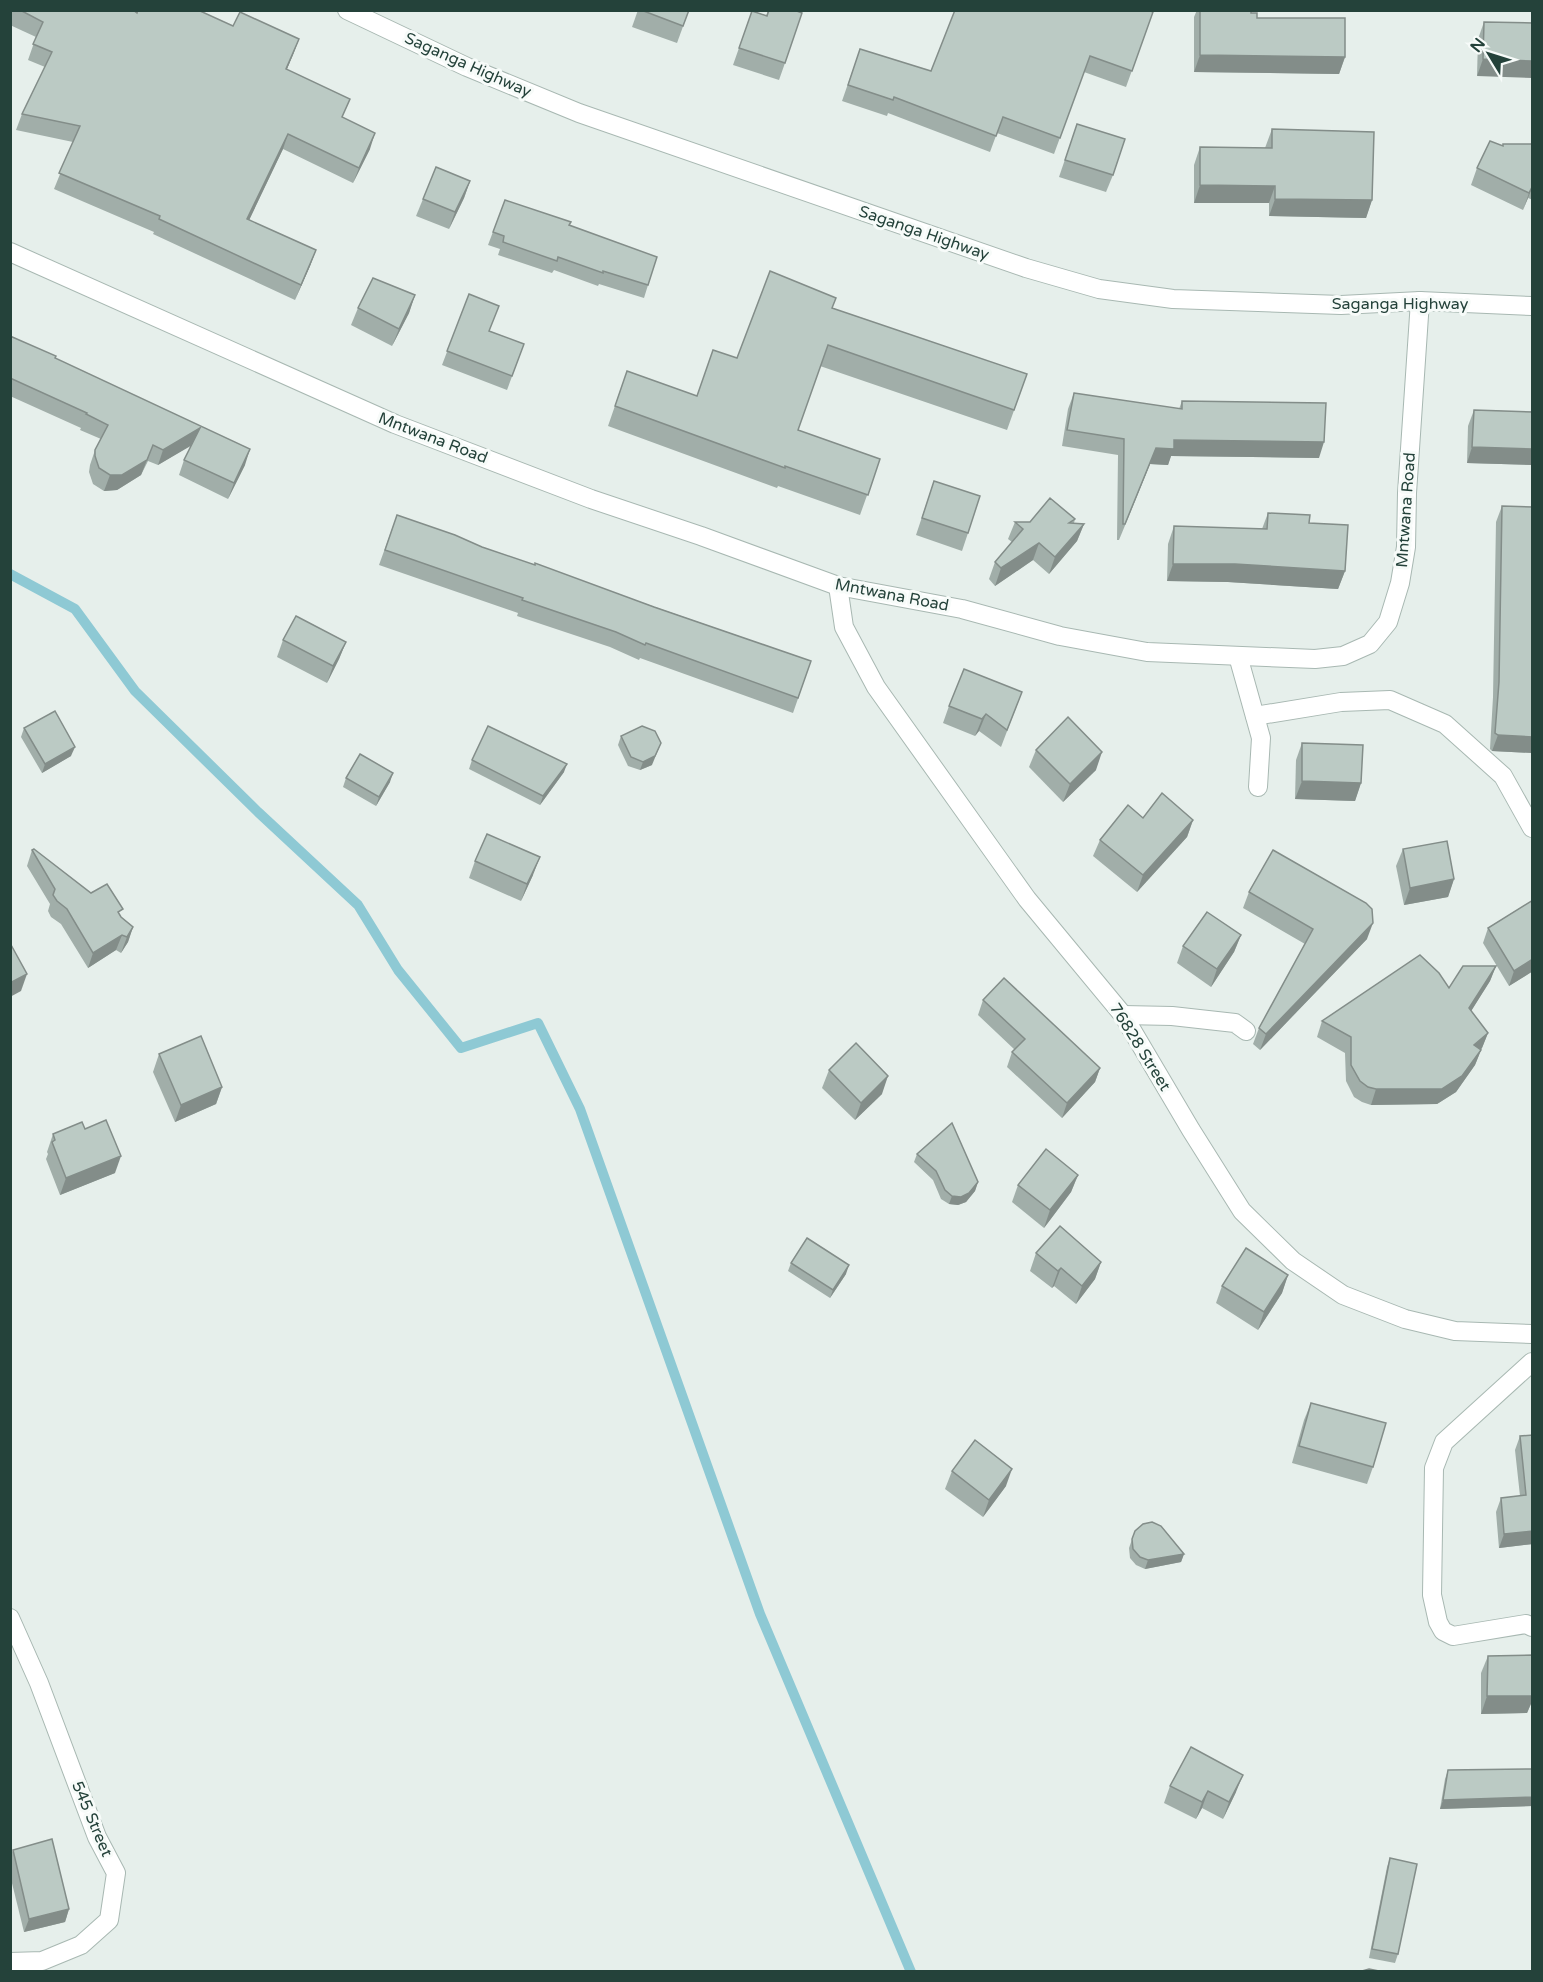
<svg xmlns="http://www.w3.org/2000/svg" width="1543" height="1982" font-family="'Varela Round',sans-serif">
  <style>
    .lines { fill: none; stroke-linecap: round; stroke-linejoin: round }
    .stream { stroke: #8ec9d4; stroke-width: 10 }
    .minor-casing { stroke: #a8b8b2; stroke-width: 20 }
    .tertiary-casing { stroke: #a8b8b2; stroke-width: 20 }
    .minor { stroke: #fff; stroke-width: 18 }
    .tertiary { stroke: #fff; stroke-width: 18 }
    .wall { fill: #a1aea9 }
    .shaded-wall { fill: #838d89 }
    .building { fill: #bbcac4; stroke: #838d89; stroke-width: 1.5 }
    .labels { text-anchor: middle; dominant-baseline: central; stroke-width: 6; stroke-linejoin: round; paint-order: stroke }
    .street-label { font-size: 16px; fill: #24423a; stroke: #f7fbf9 }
  </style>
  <rect width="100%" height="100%" fill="#e6efeb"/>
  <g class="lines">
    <path class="stream" d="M10 574 75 609 135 691 258 812 358 905 398 970 461 1048 538 1023 580 1109 760 1614 911 1972"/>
    <defs>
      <g id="minor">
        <path d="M10 252 395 424 591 499 701 536 838 586 962 609 1060 636 1147 652 1315 659 1343 656 1370 644 1388 622 1400 583 1406 547 1407 493 1420 301"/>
        <path d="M838 586 844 627 876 687 1027 899 1123 1015 1191 1130 1242 1211 1293 1261 1343 1295 1405 1319 1455 1331 1532 1334"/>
        <path d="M1238 656 1261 738 1258 787"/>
        <path d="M1255 716 1341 702 1390 700 1445 724 1503 776 1532 828"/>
        <path d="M1123 1015 1172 1016 1235 1023 1246 1031"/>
        <path d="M1532 1362 1444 1442 1434 1468 1432 1595 1438 1622 1443 1631 1453 1636 1526 1624 1532 1627"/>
        <path d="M10 1618 39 1683 97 1837 116 1873 109 1920 81 1945 42 1961 10 1962"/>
      </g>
      <path id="tertiary" d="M347 10 467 67 579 113 1026 268 1099 289 1173 299 1341 305 1420 301 1532 306"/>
    </defs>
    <use href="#minor" class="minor-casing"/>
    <use href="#tertiary" class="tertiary-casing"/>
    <use href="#minor" class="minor"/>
    <use href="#tertiary" class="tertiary"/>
  </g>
  <g class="wall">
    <path d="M10 10H133L137 13 233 26 299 39 287 69 343 117 370 149 353 183 283 149 249 220 316 250 310 266 295 300 153 234 154 232 54 189 73 142 16 130 22 114 45 67 28 60 36 37 10 25Z"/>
    <path d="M638 10H689L677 43 632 27Z"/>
    <path d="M768 10 785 63 779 80 733 65 752 11 766 16Z"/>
    <path d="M1197 10H1251V13L1257 18 1345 57 1339 74 1194 72V17Z"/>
    <path d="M1153 12 1126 87 1084 72 1054 154 997 133 990 152 888 113 887 116 842 101 860 49 931 71Z"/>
    <path d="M1484 22 1533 23 1477 76 1478 39Z"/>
    <path d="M1077 124 1113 175 1106 192 1059 177Z"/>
    <path d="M1272 129 1372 200 1366 218 1269 216V203H1194V165L1200 147 1265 148Z"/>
    <path d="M1533 144V200L1528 198 1523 210 1471 185 1477 168 1502 146Z"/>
    <path d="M470 181 464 198 449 229 416 216 423 199Z"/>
    <path d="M505 200 569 225 648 285 644 298 599 284 598 286 554 270 552 273 498 255 500 249 488 245Z"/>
    <path d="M469 294 489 331 524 344 507 390 442 365Z"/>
    <path d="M415 295 409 313 392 346 351 325 358 308Z"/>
    <path d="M832 308 1027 374 1007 430 820 366 798 430 880 459 860 515 778 486 777 488 608 426 627 371 697 396 737 358Z"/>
    <path d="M10 336 56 359 245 465 228 499 179 475 184 460 191 445 158 465 148 461 141 475 117 490 104 491 93 484 89 472 90 465 95 450 101 439 80 430 81 428 10 396Z"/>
    <path d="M1074 393 1179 409 1182 401 1319 458 1171 456 1168 465 1150 464 1119 540H1117L1118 455 1062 446 1068 409Z"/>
    <path d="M1474 410 1533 412V465L1467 463 1468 426Z"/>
    <path d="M934 481 968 533 962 551 916 535Z"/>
    <path d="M1502 506 1533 753 1492 751 1490 749 1493 697 1496 522Z"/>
    <path d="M1268 513 1309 523 1345 571 1338 589 1228 582 1167 581 1168 544 1174 526 1262 529Z"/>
    <path d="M397 515 482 547 811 661 793 713 640 658 639 660 610 647 517 616 518 613 379 565Z"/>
    <path d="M1075 519 1074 523 1084 524 1077 541 1049 574 1033 560 995 586 989 579 995 562 1012 542 1008 539 1015 522H1030Z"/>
    <path d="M283 640 346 642 339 659 327 683 277 657Z"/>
    <path d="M1022 692 1001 747 979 731 975 736 943 723 949 706Z"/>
    <path d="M24 728 71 756 42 773 21 737Z"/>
    <path d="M621 736 652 765 640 770 628 766 618 745Z"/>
    <path d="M1302 743 1361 783 1355 801 1295 799 1296 760Z"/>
    <path d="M1036 750 1096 770 1063 802 1029 767Z"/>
    <path d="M472 760 564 772 540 805 469 769Z"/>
    <path d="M346 778 390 782 376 806 343 787Z"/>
    <path d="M1143 818 1193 820 1187 837 1137 892 1093 856 1100 840Z"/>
    <path d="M1403 849 1454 879 1448 897 1404 905 1396 866Z"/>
    <path d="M32 850 120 916 133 927 128 942 121 953 116 950 88 968 61 924 51 917 48 911 50 904 27 866Z"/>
    <path d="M475 861 533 875 521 901 469 878Z"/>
    <path d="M1249 892 1367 939 1260 1050 1253 1044 1259 1028 1305 944 1243 908Z"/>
    <path d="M1533 900V971L1509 986 1483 943 1488 928Z"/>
    <path d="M1241 935 1234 952 1211 987 1177 963 1183 946Z"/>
    <path d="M1496 966 1490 981 1471 1011 1488 1033 1475 1065 1456 1092 1437 1104 1371 1105 1362 1102 1354 1097 1346 1081 1345 1053 1317 1037 1322 1021 1449 988Z"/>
    <path d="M983 1000 1100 1068 1095 1082 1062 1118 1007 1067 1012 1052 1015 1050 978 1015Z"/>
    <path d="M159 1054 222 1087 216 1104 175 1122 153 1072Z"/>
    <path d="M829 1070 882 1094 855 1120 822 1088Z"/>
    <path d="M85 1129 115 1173 60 1195 46 1159 48 1154 47 1152 53 1134Z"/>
    <path d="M917 1154 978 1182 975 1191 966 1202 958 1205 949 1204 941 1199 933 1180 914 1162Z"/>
    <path d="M1078 1175 1071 1192 1044 1228 1012 1202 1018 1185Z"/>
    <path d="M1036 1253 1101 1262 1095 1279 1076 1304 1054 1286 1052 1288 1030 1271Z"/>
    <path d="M791 1263 846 1274 830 1298 788 1271Z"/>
    <path d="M1288 1275 1282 1293 1258 1330 1216 1303 1222 1286Z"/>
    <path d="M1311 1403 1373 1467 1367 1484 1292 1463 1304 1420Z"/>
    <path d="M1520 1436 1533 1544 1499 1548 1496 1512 1501 1498 1520 1496 1515 1450Z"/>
    <path d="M952 1471 1006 1486 983 1517 945 1489Z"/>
    <path d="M1135 1531 1184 1554 1181 1562 1145 1569 1136 1565 1130 1558 1129 1548Z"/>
    <path d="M1533 1655V1699L1527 1713 1481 1714V1673L1488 1656Z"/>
    <path d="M1533 1769V1806L1440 1809 1445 1779 1448 1770Z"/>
    <path d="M1170 1786 1236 1792 1223 1819 1202 1808 1196 1819 1164 1803Z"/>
    <path d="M13 1850 69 1909 65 1922 24 1932 10 1875V1857Z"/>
    <path d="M1390 1858 1398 1954 1395 1963 1369 1958 1387 1867Z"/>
  </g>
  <g class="shaded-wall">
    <path d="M299 39 293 55 280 85 286 69Z"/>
    <path d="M1200 55 1345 57 1339 74 1194 72Z"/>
    <path d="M1483 59 1533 61V78L1477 76Z"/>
    <path d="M375 133 370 149 353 183 359 168Z"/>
    <path d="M288 134 283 149 242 235 247 219Z"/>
    <path d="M470 181 464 198 449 229 455 212Z"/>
    <path d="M1200 185 1275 186 1269 203H1194Z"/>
    <path d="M1533 185 1528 198 1523 210 1529 193Z"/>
    <path d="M1275 199 1372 200 1366 218 1269 216Z"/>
    <path d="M316 250 310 266 295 300 301 285Z"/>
    <path d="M415 295 409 313 392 346 399 329Z"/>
    <path d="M200 428 194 444 158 465 163 450Z"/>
    <path d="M1174 440 1324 442 1319 458 1171 456 1168 465 1150 464 1119 540 1156 448Z"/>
    <path d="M153 445 141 475 117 490 104 491 110 475Z"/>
    <path d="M1472 447 1533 449V465L1467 463Z"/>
    <path d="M250 449 245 465 228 499 234 483Z"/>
    <path d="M1084 524 1077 541 1049 574 1055 557Z"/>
    <path d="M1039 543 1033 560 995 586 1001 568Z"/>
    <path d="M1173 564H1235L1345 571 1338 589 1228 582 1167 581Z"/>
    <path d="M346 642 339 659 327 683 333 666Z"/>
    <path d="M986 714 979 731 975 736 982 719Z"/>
    <path d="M1498 735 1533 737V753L1492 751Z"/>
    <path d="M661 743 652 765 640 770 643 762Z"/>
    <path d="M75 747 71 756 42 773 45 764Z"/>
    <path d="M1102 752 1096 770 1063 802 1070 784Z"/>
    <path d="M567 764 564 772 540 805 543 796Z"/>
    <path d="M393 773 390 782 376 806 379 797Z"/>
    <path d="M1302 781 1361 783 1355 801 1295 799Z"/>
    <path d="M1193 820 1187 837 1137 892 1143 875Z"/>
    <path d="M540 857 533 875 521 901 527 884Z"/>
    <path d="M1454 879 1448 897 1404 905 1410 888Z"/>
    <path d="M1373 923 1367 939 1260 1050 1266 1034Z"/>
    <path d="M133 927 128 942 121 953 127 937Z"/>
    <path d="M122 935 116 950 88 968 93 953Z"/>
    <path d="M1241 935 1234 952 1211 987 1217 969Z"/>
    <path d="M1533 959V971L1509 986 1514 971Z"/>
    <path d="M1496 966 1490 981 1463 1024 1469 1008Z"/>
    <path d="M27 974 21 991 10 997V983Z"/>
    <path d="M1488 1033 1482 1048 1468 1060 1474 1045Z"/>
    <path d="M1481 1050 1475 1065 1456 1092 1437 1104 1371 1105 1376 1089Z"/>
    <path d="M1100 1068 1095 1082 1062 1118 1067 1103Z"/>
    <path d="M888 1076 882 1094 855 1120 861 1103Z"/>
    <path d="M222 1087 216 1104 175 1122 181 1105Z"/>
    <path d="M121 1156 115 1173 60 1195 66 1178Z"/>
    <path d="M1078 1175 1071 1192 1044 1228 1050 1210Z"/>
    <path d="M978 1182 975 1191 966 1202 958 1205 949 1204 952 1196Z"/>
    <path d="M1101 1262 1095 1279 1076 1304 1082 1286Z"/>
    <path d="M849 1265 846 1274 830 1298 833 1290Z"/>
    <path d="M1061 1268 1054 1286 1052 1288 1058 1271Z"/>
    <path d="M1288 1275 1282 1293 1258 1330 1264 1312Z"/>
    <path d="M1012 1469 1006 1486 983 1517 989 1500Z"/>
    <path d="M1533 1531V1544L1499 1548 1504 1534Z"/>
    <path d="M1184 1554 1181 1562 1145 1569 1148 1560Z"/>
    <path d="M1487 1696H1533V1699L1527 1713 1481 1714Z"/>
    <path d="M1243 1775 1236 1792 1223 1819 1229 1802Z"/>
    <path d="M1208 1791 1202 1808 1196 1819 1202 1802Z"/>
    <path d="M1533 1797V1806L1440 1809 1443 1800Z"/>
    <path d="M69 1909 65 1922 24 1932 29 1919Z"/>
  </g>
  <g class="building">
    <path d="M20 10H133L137 13 138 10H198L233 26 240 12 299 39 286 69 350 99 342 117 375 133 359 168 288 134 247 219 316 250 301 285 159 219 160 216 59 173 80 126 22 114 52 52 33 44 43 22Z"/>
    <path d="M641 10H689L683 26Z"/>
    <path d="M769 10H794L802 13 785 63 739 48 752 11 767 16Z"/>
    <path d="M955 10H1148L1153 12 1132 71 1090 56 1060 138 1003 117 996 136 894 97 893 100 848 85 860 49 931 71Z"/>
    <path d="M1200 10H1251V13H1257V18H1345V57L1200 55Z"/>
    <path d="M1484 22 1533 23V61L1483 59Z"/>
    <path d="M1077 124 1125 139 1113 175 1065 160Z"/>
    <path d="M1272 129 1374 132 1372 200 1275 199V186L1200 185V147L1272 148Z"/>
    <path d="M1490 141 1503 146V144H1533V185L1529 193 1477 168Z"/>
    <path d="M436 167 470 181 455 212 423 199Z"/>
    <path d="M505 200 571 222 569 225 657 257 648 285 603 271V273L558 257 557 261 503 242 504 236 493 232Z"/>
    <path d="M770 271 836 298 832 308 1027 374 1014 410 828 345 798 430 880 459 868 495 785 466V468L615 406 627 371 697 396 713 350 737 358Z"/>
    <path d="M373 278 415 295 399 329 358 308Z"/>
    <path d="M469 294 499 306 489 331 524 344 512 376 447 351Z"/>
    <path d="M10 336 56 356 55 358 250 449 234 483 184 460 200 428 163 450 153 445 147 460 122 475H110L99 468 95 456V450L108 425 86 414 87 413 10 378Z"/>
    <path d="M1074 393 1182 409V401L1326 403 1324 442 1174 440V449L1156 448 1125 524H1123L1124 439 1067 430Z"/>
    <path d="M1474 410 1533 412V449L1472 447Z"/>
    <path d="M934 481 980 496 968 533 922 518Z"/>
    <path d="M1050 498 1075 519 1069 523 1084 524 1055 557 1039 543 1001 568 995 562 1023 529 1015 522H1030Z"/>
    <path d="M1502 506 1533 507V737L1498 735 1495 733 1499 682Z"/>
    <path d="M1268 513 1310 515 1309 523 1348 525 1345 571 1235 564H1173L1174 526 1267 529Z"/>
    <path d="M397 515 455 535 482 547 535 565V563L654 607 811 661 798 698 646 643 645 645 616 632 522 600 523 598 385 550Z"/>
    <path d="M296 616 346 642 333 666 283 640Z"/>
    <path d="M964 669 1022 692 1007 730 986 714 982 719 949 706Z"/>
    <path d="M55 711 75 747 45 764 24 728Z"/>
    <path d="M1068 717 1102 752 1070 784 1036 750Z"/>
    <path d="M488 726 567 764 543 796 472 760Z"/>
    <path d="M642 726 655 731 661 743 655 756 643 762 631 757 621 736Z"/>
    <path d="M1302 743 1363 745 1361 783 1302 781Z"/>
    <path d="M360 754 393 773 379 797 346 778Z"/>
    <path d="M1162 793 1193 820 1143 875 1100 840 1128 805 1143 818Z"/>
    <path d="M487 834 540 857 527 884 475 861Z"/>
    <path d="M1447 841 1454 879 1410 888 1403 849Z"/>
    <path d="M34 849 91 893 107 884 123 909 118 912 121 917 133 927 127 937 122 935 93 953 67 909 57 901 53 895 55 889 32 850Z"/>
    <path d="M1273 850 1366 903 1372 909 1373 923 1266 1034 1259 1028 1313 929 1249 892Z"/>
    <path d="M1533 900V959L1514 971 1488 928Z"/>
    <path d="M1207 912 1241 935 1217 969 1183 946Z"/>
    <path d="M10 943 27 974 10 983Z"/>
    <path d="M1420 955 1439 973 1449 988 1463 966H1496L1469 1008 1488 1033 1474 1045 1481 1050 1462 1076 1442 1089H1376L1368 1087 1360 1081 1351 1065V1037L1322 1021Z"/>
    <path d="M1004 978 1100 1068 1067 1103 1012 1052 1025 1039 983 1000Z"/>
    <path d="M201 1036 222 1087 181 1105 159 1054Z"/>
    <path d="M856 1043 888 1076 861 1103 829 1070Z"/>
    <path d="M106 1120 121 1156 66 1178 52 1142 55 1140 53 1134 82 1122 85 1129Z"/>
    <path d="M952 1123 978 1182 969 1193 961 1197 952 1196 945 1190 936 1171 917 1154Z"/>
    <path d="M1046 1149 1078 1175 1050 1210 1018 1185Z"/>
    <path d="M1060 1226 1101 1262 1082 1286 1061 1268 1058 1271 1036 1253Z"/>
    <path d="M807 1238 849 1265 833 1290 791 1263Z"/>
    <path d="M1246 1248 1288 1275 1264 1312 1222 1286Z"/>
    <path d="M1311 1403 1386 1423 1373 1467 1299 1446Z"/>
    <path d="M1533 1435V1531L1504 1534 1501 1498 1526 1495 1520 1436Z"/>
    <path d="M975 1440 1012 1469 989 1500 952 1471Z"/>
    <path d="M1152 1522 1161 1526 1184 1554 1148 1560 1140 1557 1133 1549 1132 1539 1135 1531 1143 1524Z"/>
    <path d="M1533 1655V1696H1487L1488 1656Z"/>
    <path d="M1191 1747 1243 1775 1229 1802 1208 1791 1202 1802 1170 1786Z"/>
    <path d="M1533 1769V1797L1443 1800 1448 1770Z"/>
    <path d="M52 1839 69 1909 29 1919 13 1850Z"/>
    <path d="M1390 1858 1417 1864 1398 1954 1372 1949Z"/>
    <path d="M1369 1969 1379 1971H1362Z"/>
  </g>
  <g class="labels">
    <g class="street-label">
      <text transform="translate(468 65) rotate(24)">Saganga Highway</text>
      <text transform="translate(924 233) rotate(19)">Saganga Highway</text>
      <text x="1400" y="304">Saganga Highway</text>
      <text transform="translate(433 438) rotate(21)">Mntwana Road</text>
      <text transform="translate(1406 510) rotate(-86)">Mntwana Road</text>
      <text transform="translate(892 595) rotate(11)">Mntwana Road</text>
      <text transform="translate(1140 1047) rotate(58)">76828 Street</text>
      <text transform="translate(92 1819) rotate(67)">545 Street</text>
    </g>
  </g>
  <rect width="1543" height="1982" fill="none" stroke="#24423a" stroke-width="24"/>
  <g transform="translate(1489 54) rotate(308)" stroke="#f7fbf9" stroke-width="4.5" paint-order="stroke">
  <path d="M0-4.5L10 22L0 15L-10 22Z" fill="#24423a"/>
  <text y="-9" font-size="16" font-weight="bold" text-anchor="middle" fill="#24423a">N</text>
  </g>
</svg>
